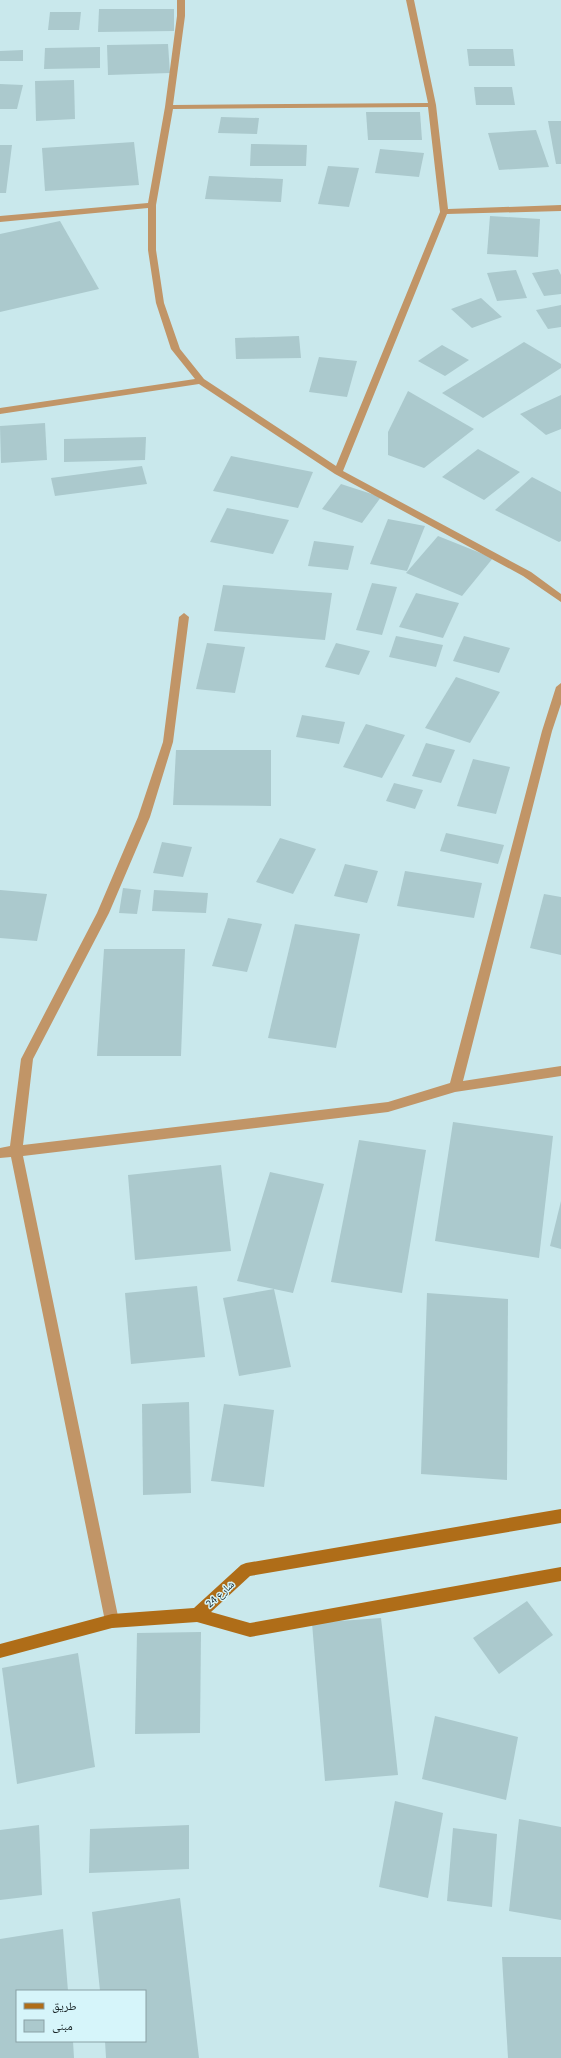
<svg xmlns="http://www.w3.org/2000/svg" width="561" height="2058" font-family="'Source Sans 3','Noto Naskh Arabic',sans-serif">
  <style>
    .building { fill: #abc9cd }
    .lines { fill: none; stroke-linecap: round; stroke-linejoin: round }
    .street { fill: #c19567; fill-rule: evenodd }
    .secondary { fill: #af6d18; fill-rule: evenodd }
    .labels { text-anchor: middle; dominant-baseline: central; stroke-width: 3; stroke-linejoin: round; paint-order: stroke }
    .street-label { font-size: 11px; fill: #182325; stroke: #d6f5fa }
  </style>
  <rect width="100%" height="100%" fill="#c9e8ec"/>
  <g class="building">
    <path d="M99 9H174V31L98 32Z"/>
    <path d="M50 12H81L79 30H48Z"/>
    <path d="M168 44 170 73 108 75 107 45Z"/>
    <path d="M100 47V68L44 69 45 48Z"/>
    <path d="M467 49H513L515 66H469Z"/>
    <path d="M23 50V61H0V51Z"/>
    <path d="M74 80 75 119 36 121 35 81Z"/>
    <path d="M0 84 23 85 17 109H0Z"/>
    <path d="M474 87H512L515 105H476Z"/>
    <path d="M366 112H420L422 140H368Z"/>
    <path d="M221 117 259 118 257 134 218 133Z"/>
    <path d="M548 121H561V164H556Z"/>
    <path d="M536 130 549 167 499 170 488 133Z"/>
    <path d="M134 142 139 185 45 191 42 148Z"/>
    <path d="M251 144 307 145 306 166H250Z"/>
    <path d="M0 145H12L6 193H0Z"/>
    <path d="M380 149 424 153 419 177 375 173Z"/>
    <path d="M328 166 359 168 349 207 318 204Z"/>
    <path d="M209 176 283 179 281 202 205 199Z"/>
    <path d="M490 216 540 219 538 257 487 254Z"/>
    <path d="M60 221 99 289 0 312V234Z"/>
    <path d="M558 269 561 275V294L544 296 532 273Z"/>
    <path d="M516 270 527 298 497 301 487 273Z"/>
    <path d="M481 298 502 317 472 328 451 309Z"/>
    <path d="M561 305V327L548 329 536 310Z"/>
    <path d="M299 336 301 358 236 359 235 338Z"/>
    <path d="M524 342 561 364V368L483 418 442 393Z"/>
    <path d="M442 345 469 360 445 376 418 361Z"/>
    <path d="M319 357 357 361 347 397 309 392Z"/>
    <path d="M408 391 474 429 424 468 388 455V432Z"/>
    <path d="M561 395V429L546 435 520 414Z"/>
    <path d="M45 423 47 460 1 463 0 426Z"/>
    <path d="M146 437 145 460 64 462V439Z"/>
    <path d="M478 449 520 472 484 500 442 477Z"/>
    <path d="M231 456 313 472 298 508 213 491Z"/>
    <path d="M142 466 147 484 55 496 51 478Z"/>
    <path d="M532 477 561 492V541L559 542 495 510Z"/>
    <path d="M341 484 381 497 362 523 322 509Z"/>
    <path d="M227 508 289 520 273 554 210 542Z"/>
    <path d="M388 519 425 526 407 571 370 564Z"/>
    <path d="M438 536 493 558 462 596 406 573Z"/>
    <path d="M314 541 354 546 348 570 308 566Z"/>
    <path d="M372 583 397 587 382 635 356 630Z"/>
    <path d="M223 585 332 593 325 640 214 631Z"/>
    <path d="M416 593 459 603 443 638 399 627Z"/>
    <path d="M396 636 443 645 436 667 389 657Z"/>
    <path d="M464 636 510 648 499 673 453 661Z"/>
    <path d="M207 643 245 647 235 693 196 689Z"/>
    <path d="M336 643 370 651 359 675 325 667Z"/>
    <path d="M456 677 500 692 470 743 425 728Z"/>
    <path d="M302 715 345 722 339 744 296 737Z"/>
    <path d="M366 724 405 735 382 778 343 767Z"/>
    <path d="M426 743 455 750 441 783 412 776Z"/>
    <path d="M176 750H271V806L173 805Z"/>
    <path d="M473 759 510 767 496 814 457 806Z"/>
    <path d="M394 783 423 790 415 809 386 801Z"/>
    <path d="M446 833 504 845 498 864 440 851Z"/>
    <path d="M280 838 316 849 293 894 256 882Z"/>
    <path d="M162 842 192 847 183 877 153 873Z"/>
    <path d="M345 864 378 871 367 903 334 896Z"/>
    <path d="M405 871 482 883 474 918 397 906Z"/>
    <path d="M123 888 141 890 137 914 119 913Z"/>
    <path d="M0 890 47 894 37 941 0 938Z"/>
    <path d="M154 890 208 893 206 913 152 911Z"/>
    <path d="M544 894 561 897V955L530 948Z"/>
    <path d="M228 918 262 924 247 972 212 966Z"/>
    <path d="M295 924 360 934 336 1048 268 1038Z"/>
    <path d="M104 949H185L181 1056H97Z"/>
    <path d="M453 1122 553 1136 539 1258 435 1241Z"/>
    <path d="M359 1140 426 1150 402 1293 331 1282Z"/>
    <path d="M221 1165 231 1251 135 1260 128 1175Z"/>
    <path d="M270 1172 324 1184 293 1293 274 1289 291 1367 239 1376 223 1298 274 1289 237 1281Z"/>
    <path d="M561 1201V1249L550 1246Z"/>
    <path d="M197 1286 205 1357 131 1364 125 1293Z"/>
    <path d="M427 1293 508 1299 507 1480 421 1474Z"/>
    <path d="M189 1402 191 1493 143 1495 142 1404Z"/>
    <path d="M224 1404 274 1410 264 1487 211 1481Z"/>
    <path d="M527 1601 553 1635 499 1674 473 1638Z"/>
    <path d="M381 1618 398 1775 325 1781 312 1623Z"/>
    <path d="M201 1632 200 1733 135 1734 137 1633Z"/>
    <path d="M78 1653 95 1767 17 1784 2 1668Z"/>
    <path d="M435 1716 518 1737 506 1800 422 1779Z"/>
    <path d="M395 1801 443 1813 428 1898 379 1887Z"/>
    <path d="M519 1819 561 1827V1920L509 1911Z"/>
    <path d="M39 1825 42 1895 0 1900V1830Z"/>
    <path d="M189 1825V1869L89 1873 90 1829Z"/>
    <path d="M453 1828 497 1834 492 1907 447 1901Z"/>
    <path d="M180 1898 199 2058H106L105 2041H145V1991H100L92 1912Z"/>
    <path d="M63 1929 68 1991H17V2041H73L74 2058H0V1939Z"/>
    <path d="M502 1957H561V2058H508Z"/>
  </g>
  <g class="lines">
    <g class="street">
      <path d="M177 0H185V16L173 105 428 103 406 0H414L436 105 448 209 561 205V211L447 214 343 471 531 572 561 594V602L523 576 335 474 199 384 0 414V408L195 379 171 349 156 303 148 250V208L0 222V216L148 203 165 107 177 16ZM428 107 440 212 336 466 204 379 180 349 164 303 156 250V205L173 109Z"/>
      <path d="M184 613 189 617 173 742 150 817 109 913 33 1059 23 1145 388 1102 450 1083 542 731 556 687 561 683V704L552 731 463 1081 561 1066V1076L455 1092 388 1112 23 1156 119 1621 117 1626 112 1628 107 1626 105 1621 11 1157 0 1158V1148L10 1146 21 1059 97 913 138 817 163 742 179 617Z"/>
    </g>
    <path class="secondary" d="M561 1509V1523L250 1576 211 1612 250 1623 561 1567V1581L250 1637 197 1622 112 1628 0 1658V1644L112 1614 194 1608 241 1565 246 1563Z"/>
  </g>
  <g class="labels">
    <g class="street-label">
      <text transform="translate(220 1594) rotate(-42)">شارع 24</text>
    </g>
  </g>
  <rect x="16" y="1990" width="130" height="52" fill="#d6f5fa" stroke="#8aa1a5"/>
  <rect x="24" y="2003" width="20" height="6" fill="#af6d18" stroke="#8aa1a5"/>
  <text x="52" y="2010" font-size="12" fill="#182325">طريق</text>
  <rect x="24" y="2020" width="20" height="12" fill="#abc9cd" stroke="#8aa1a5"/>
  <text x="52" y="2030" font-size="12" fill="#182325">مبنى</text>
</svg>
